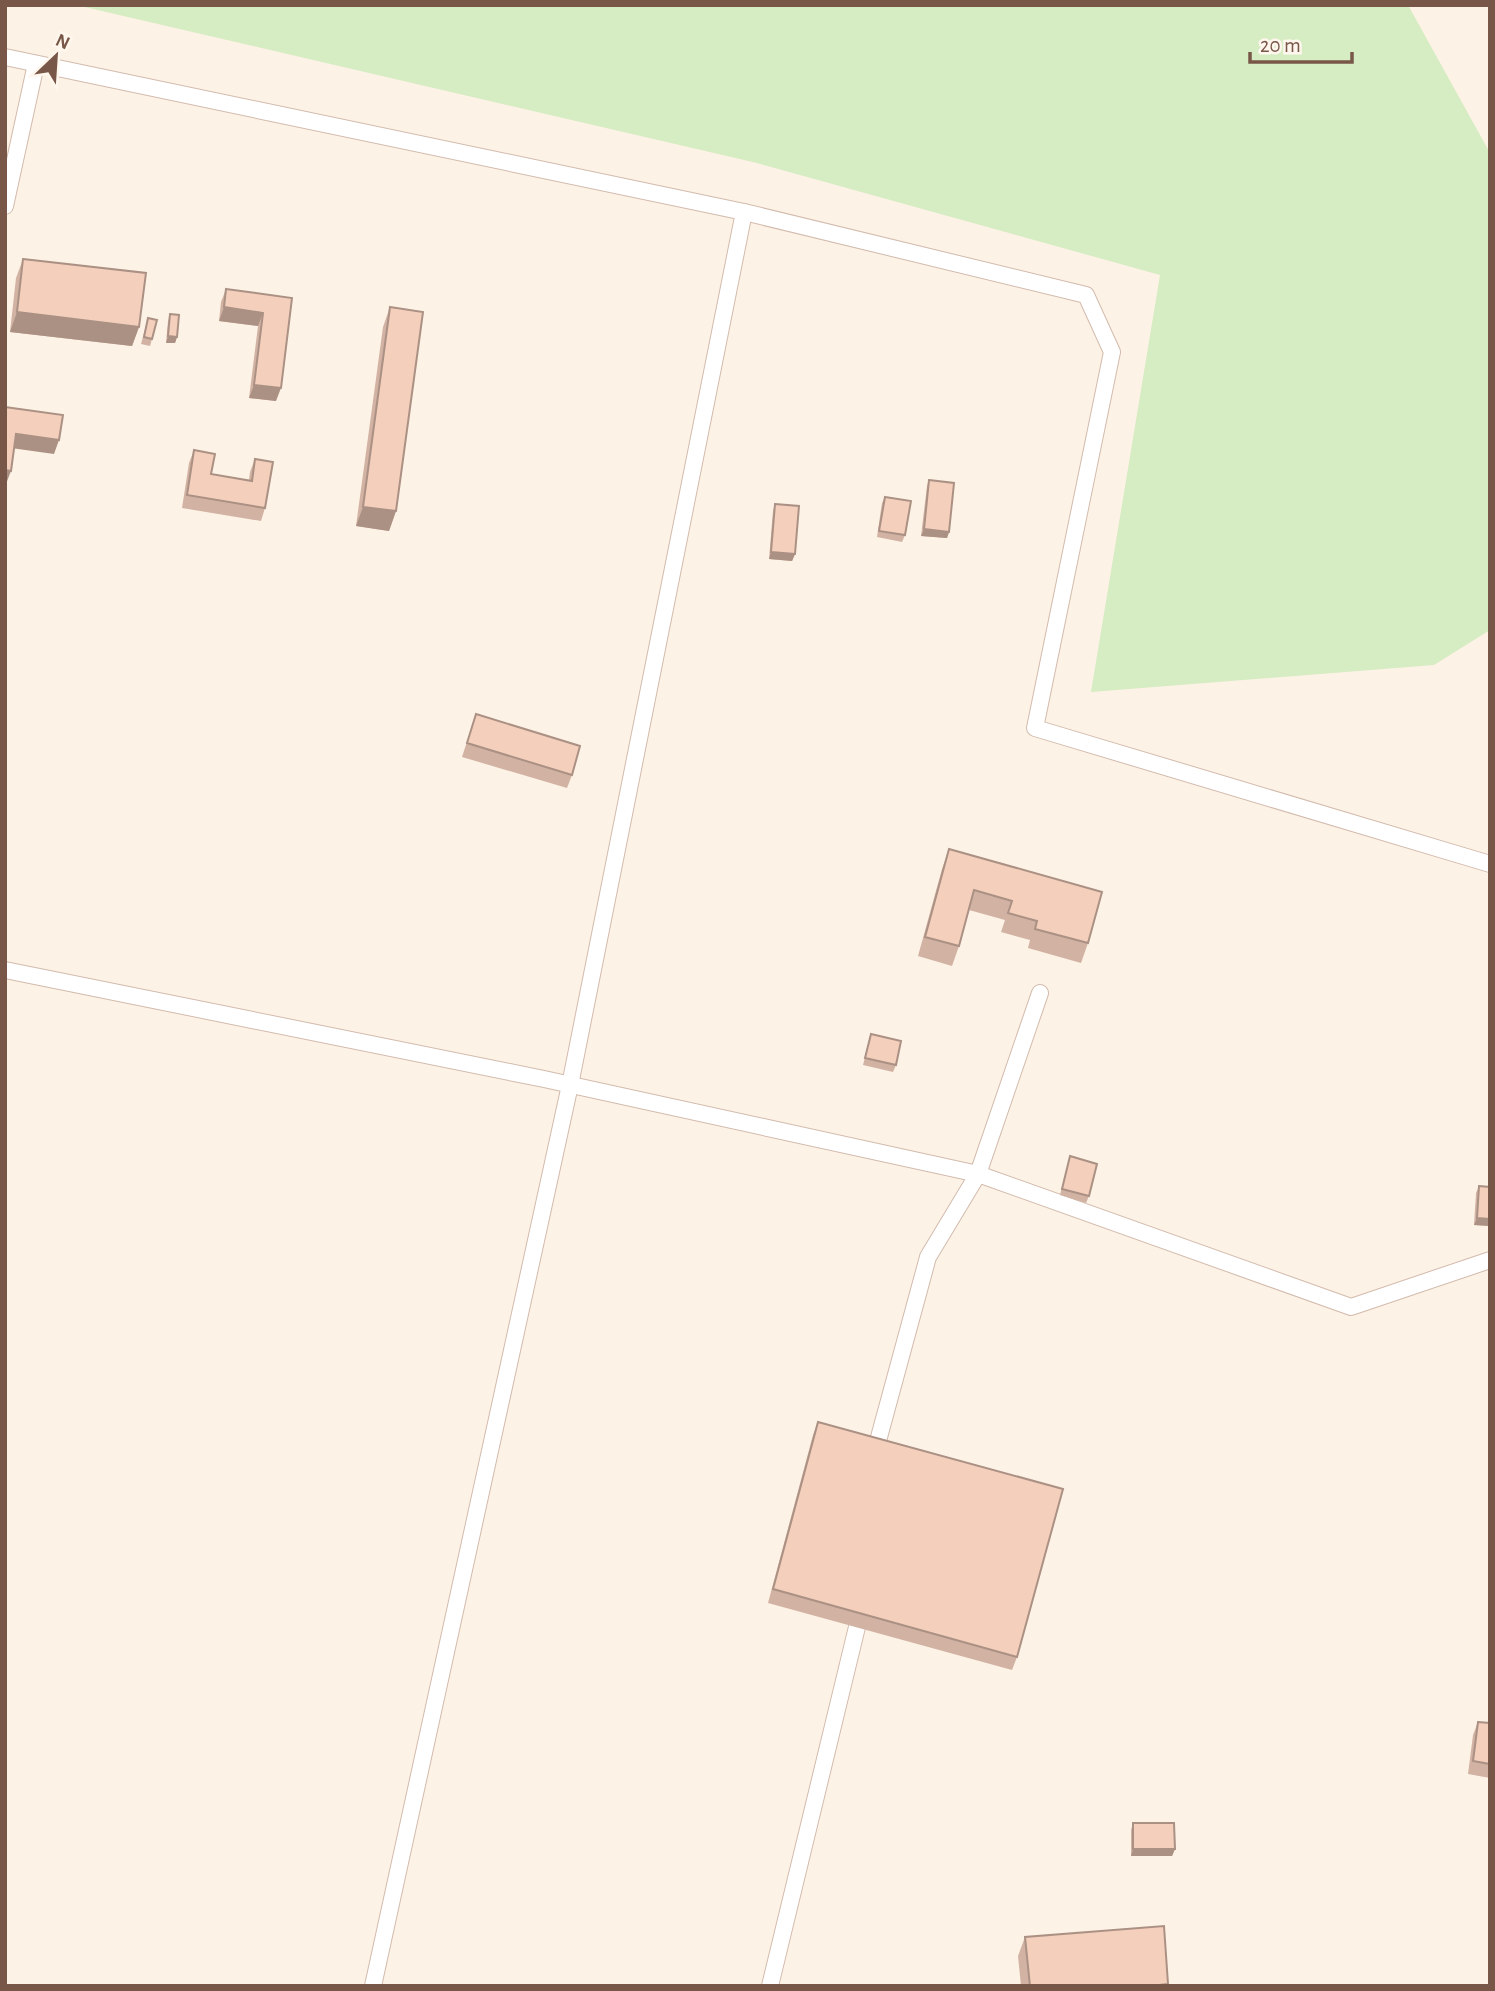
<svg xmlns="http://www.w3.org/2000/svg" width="1495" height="1991" font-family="'Alegreya Sans',sans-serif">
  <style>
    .green { fill: #d6ecc3 }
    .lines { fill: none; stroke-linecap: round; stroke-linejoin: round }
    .service-casing { stroke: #d2bbad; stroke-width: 18 }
    .service { stroke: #fff; stroke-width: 16 }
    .wall { fill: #d2b2a2 }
    .shaded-wall { fill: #ab9184 }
    .building { fill: #f4cfbc; stroke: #ab9184; stroke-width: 2 }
  </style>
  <rect width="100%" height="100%" fill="#fdf2e6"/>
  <path class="green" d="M76 5H1408L1490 153V630L1434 665 1091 692 1160 275 757 163Z"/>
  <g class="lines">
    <defs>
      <g id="service">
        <path d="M5 57 744 212 570 1085 373 1986"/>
        <path d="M5 206 36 64"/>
        <path d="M744 212 1086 295 1112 352 1035 728 1490 864"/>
        <path d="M5 970 544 1079 978 1174 1351 1307 1490 1260"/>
        <path d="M875 1452 928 1257 978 1174 1040 993"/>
        <path d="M770 1986 857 1627"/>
      </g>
    </defs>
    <use href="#service" class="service-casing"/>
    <use href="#service" class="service"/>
  </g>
  <g class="wall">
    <path d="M23 259 139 327 132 346 10 332 16 278Z"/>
    <path d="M226 289 292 298 276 401 249 398 258 326 219 321 221 302Z"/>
    <path d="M390 307 396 511 389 531 356 526 383 327Z"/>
    <path d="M170 314 177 337 175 343H166L168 321Z"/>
    <path d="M148 318 152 339 150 346 141 344Z"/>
    <path d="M194 450 211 474 249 480 250 472 255 459 265 508 261 521 182 508 189 463Z"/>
    <path d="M929 480 949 532 947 538 921 536 927 486Z"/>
    <path d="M885 497 905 535 902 542 877 537 882 503Z"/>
    <path d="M775 504 795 554 792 561 769 559 773 511Z"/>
    <path d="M476 714 572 775 567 788 462 757Z"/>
    <path d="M949 849 1088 943 1081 963 1028 948 1030 940 1001 932 1005 920 969 910 959 946 952 966 918 956 942 869Z"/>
    <path d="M871 1034 896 1065 893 1072 863 1065Z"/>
    <path d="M1070 1156 1089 1196 1086 1203 1060 1195Z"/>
    <path d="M1479 1186 1490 1187V1226L1474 1225 1476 1193Z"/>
    <path d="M818 1422 1017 1657 1012 1670 768 1603 813 1435Z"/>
    <path d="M1478 1722 1490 1723V1778L1468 1774 1473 1735Z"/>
    <path d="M1133 1823 1175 1849 1172 1856H1131V1830Z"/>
    <path d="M1025 1937 1168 1986H1021L1018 1956Z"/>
  </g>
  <g class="shaded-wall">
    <path d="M224 307 263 313 258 326 219 321Z"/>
    <path d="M17 312 139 327 132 346 10 332Z"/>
    <path d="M168 336 177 337 175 343H166Z"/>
    <path d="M254 385 281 388 276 401 249 398Z"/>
    <path d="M16 434 59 440 54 454 11 448Z"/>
    <path d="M5 470 11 471 6 484H5Z"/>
    <path d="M363 507 396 511 389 531 356 526Z"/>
    <path d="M924 529 949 532 947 538 921 536Z"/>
    <path d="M771 552 795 554 792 561 769 559Z"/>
    <path d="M1477 1218 1490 1219V1226L1474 1225Z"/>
    <path d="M1133 1849H1175L1172 1856H1131Z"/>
  </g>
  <g class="building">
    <path d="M23 259 146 273 139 327 17 312Z"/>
    <path d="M226 289 292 298 281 388 254 385 263 313 224 307Z"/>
    <path d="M390 307 423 312 396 511 363 507Z"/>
    <path d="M170 314 179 315 177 337 168 336Z"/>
    <path d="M148 318 157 320 152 339 144 337Z"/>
    <path d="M5 407 63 415 59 440 16 434 11 471 5 470Z"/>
    <path d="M194 450 215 454 211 474 252 481 255 459 273 462 265 508 187 495Z"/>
    <path d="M929 480 954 483 949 532 924 529Z"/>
    <path d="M885 497 911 501 905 535 879 531Z"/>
    <path d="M775 504 799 506 795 554 771 552Z"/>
    <path d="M476 714 580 746 572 775 467 743Z"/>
    <path d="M949 849 1102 892 1088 943 1035 929 1037 921 1008 913 1012 901 974 890 959 946 925 937Z"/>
    <path d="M871 1034 901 1041 896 1065 865 1058Z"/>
    <path d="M1070 1156 1097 1164 1089 1196 1062 1189Z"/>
    <path d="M1479 1186 1490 1187V1219L1477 1218Z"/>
    <path d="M818 1422 1063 1489 1017 1657 773 1589Z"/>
    <path d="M1478 1722 1490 1723V1764L1473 1761Z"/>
    <path d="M1133 1823H1174L1175 1849H1133Z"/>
    <path d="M1164 1926 1168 1984 1150 1986H1030L1025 1937Z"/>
  </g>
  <rect width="1495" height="1991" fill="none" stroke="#785749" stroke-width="14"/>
  <g transform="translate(56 56) rotate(25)" stroke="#fff7ed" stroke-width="5" paint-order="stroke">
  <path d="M0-5L12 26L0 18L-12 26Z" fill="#785749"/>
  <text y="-10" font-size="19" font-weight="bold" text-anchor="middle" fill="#785749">N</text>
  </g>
  <path d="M1250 52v10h102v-10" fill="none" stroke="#785749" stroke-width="3.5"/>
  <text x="1260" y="52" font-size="21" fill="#785749" stroke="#fff7ed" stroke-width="5" paint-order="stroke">20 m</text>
</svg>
